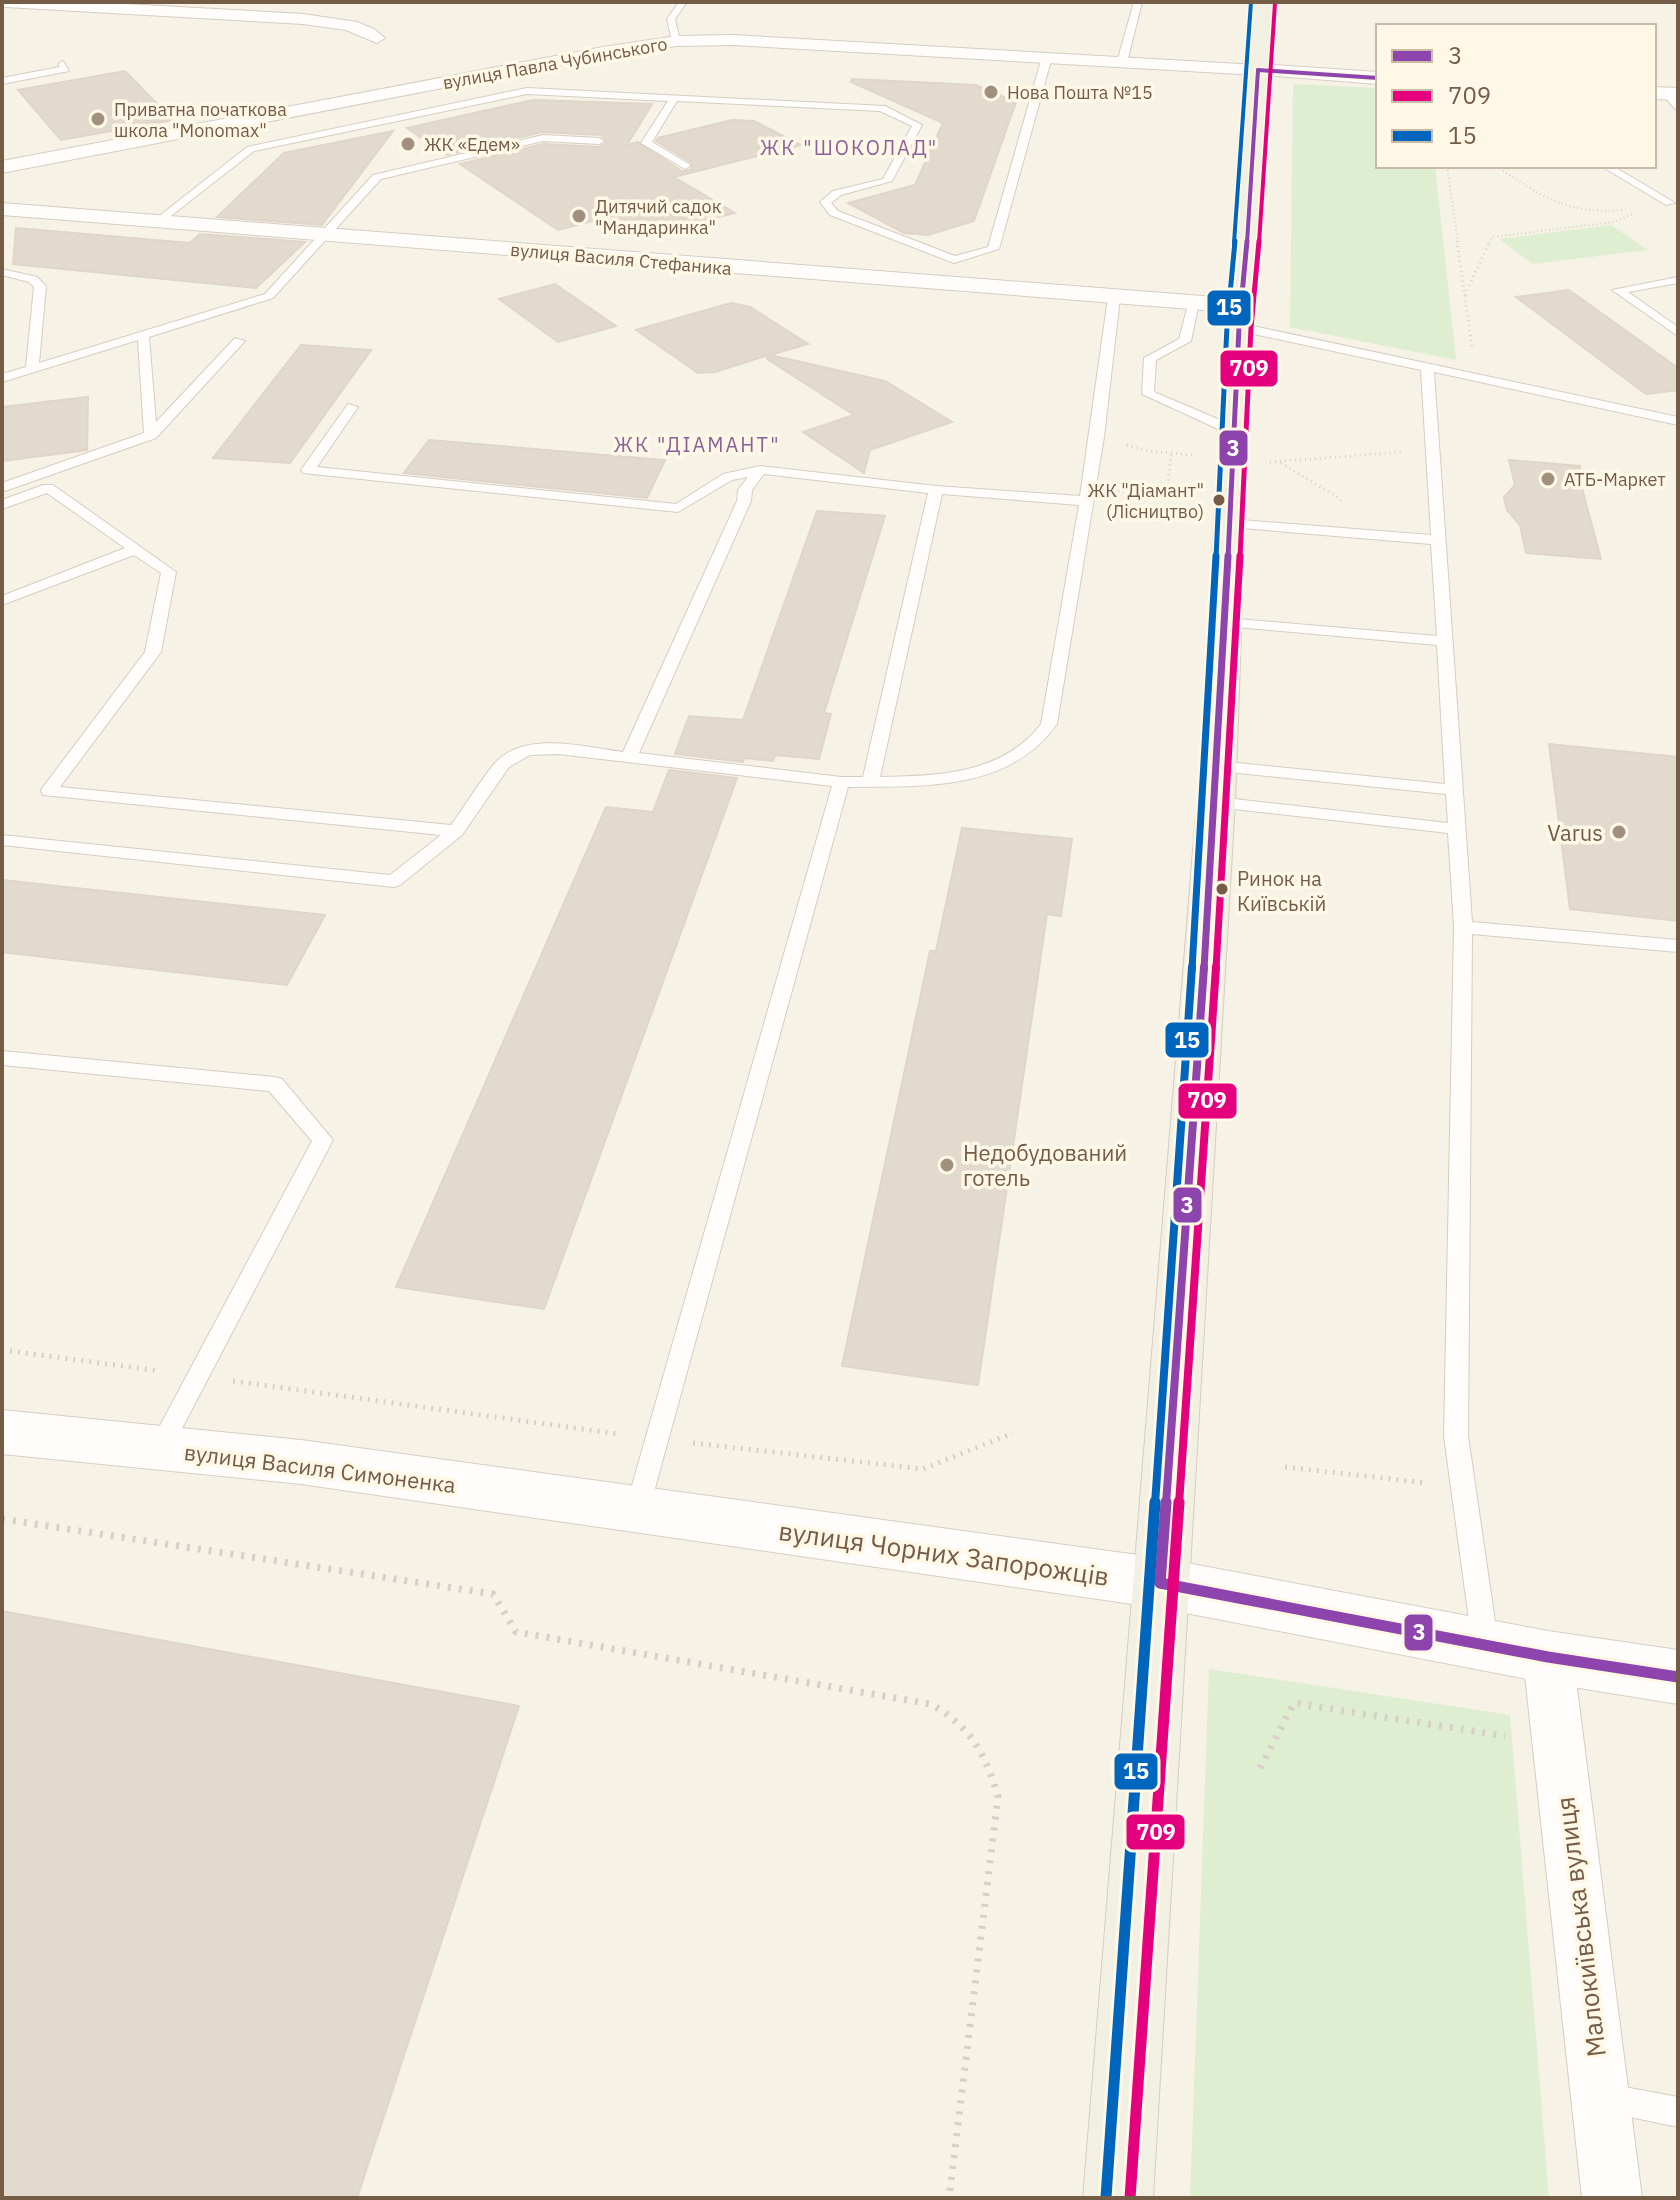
<svg xmlns="http://www.w3.org/2000/svg" width="1680" height="2200" font-family="'IBM Plex Sans',sans-serif">
  <style>
    .green { fill: #dfeed1 }
    .building { fill: #e3dace; stroke: #dfd5c9; stroke-width: 2 }
    .lines { fill: none; stroke-linecap: round; stroke-linejoin: round }
    .lane-casing { stroke: #d6cdc2; stroke-width: 2 }
    .street-casing { stroke: #d6cdc2; stroke-width: 2 }
    .secondary-casing { stroke: #d7cec3; stroke-width: 2 }
    .primary-casing { stroke: #d5cdc4; stroke-width: 2 }
    .path-far3 { stroke: #d7d0c9; stroke-width: 2; stroke-dasharray: 1 3; stroke-linecap: butt }
    .path-far2 { stroke: #d7d0c9; stroke-width: 3; stroke-dasharray: 1 4; stroke-linecap: butt }
    .path-far1 { stroke: #d7d0c9; stroke-width: 5; stroke-dasharray: 2 6; stroke-linecap: butt }
    .path { stroke: #d7d0c9; stroke-width: 7; stroke-dasharray: 3 8; stroke-linecap: butt }
    .lane { fill: #fefdfb; fill-rule: evenodd }
    .street { fill: #fefdfb; fill-rule: evenodd }
    .secondary { fill: #fefdfb; fill-rule: evenodd }
    .primary { fill: #f2efe3; fill-rule: evenodd }
    .bus-1-far4-casing { stroke: #fff8e7; stroke-width: 7 }
    .bus-1-far3-casing { stroke: #fff8e7; stroke-width: 9 }
    .bus-1-far2-casing { stroke: #fff8e7; stroke-width: 12 }
    .bus-1-far1-casing { stroke: #fff8e7; stroke-width: 14 }
    .bus-1-casing { stroke: #fff8e7; stroke-width: 17 }
    .bus-2-far4-casing { stroke: #fff8e7; stroke-width: 7 }
    .bus-2-far3-casing { stroke: #fff8e7; stroke-width: 9 }
    .bus-2-far2-casing { stroke: #fff8e7; stroke-width: 12 }
    .bus-2-far1-casing { stroke: #fff8e7; stroke-width: 14 }
    .bus-2-casing { stroke: #fff8e7; stroke-width: 17 }
    .bus-3-far4-casing { stroke: #fff8e7; stroke-width: 7 }
    .bus-3-far3-casing { stroke: #fff8e7; stroke-width: 9 }
    .bus-3-far2-casing { stroke: #fff8e7; stroke-width: 12 }
    .bus-3-far1-casing { stroke: #fff8e7; stroke-width: 14 }
    .bus-3-casing { stroke: #fff8e7; stroke-width: 17 }
    .bus-1-far4 { stroke: #8e44ad; stroke-width: 4 }
    .bus-1-far3 { stroke: #8e44ad; stroke-width: 5 }
    .bus-1-far2 { stroke: #8e44ad; stroke-width: 7 }
    .bus-1-far1 { stroke: #8e44ad; stroke-width: 8 }
    .bus-1 { stroke: #8e44ad; stroke-width: 11 }
    .bus-2-far4 { stroke: #e5007d; stroke-width: 4 }
    .bus-2-far3 { stroke: #e5007d; stroke-width: 5 }
    .bus-2-far2 { stroke: #e5007d; stroke-width: 7 }
    .bus-2-far1 { stroke: #e5007d; stroke-width: 8 }
    .bus-2 { stroke: #e5007d; stroke-width: 11 }
    .bus-3-far4 { stroke: #0065bd; stroke-width: 4 }
    .bus-3-far3 { stroke: #0065bd; stroke-width: 5 }
    .bus-3-far2 { stroke: #0065bd; stroke-width: 7 }
    .bus-3-far1 { stroke: #0065bd; stroke-width: 8 }
    .bus-3 { stroke: #0065bd; stroke-width: 11 }
    .poi-dot { fill: #a2907f; stroke: #fff8e7; stroke-width: 3 }
    .bus-dot { fill: #745c47; stroke: #fff8e7; stroke-width: 3 }
    .labels { text-anchor: middle; dominant-baseline: central; stroke-width: 7; stroke-linejoin: round; paint-order: stroke }
    .far-street-label { font-size: 18px; fill: #745c47; stroke: #fff8e7 }
    .far-poi-label { font-size: 18px; fill: #745c47; stroke: #fff8e7; text-anchor: start }
    .far-bus-label { font-size: 18px; fill: #745c47; stroke: #fff8e7; text-anchor: end }
    .far-neighbourhood-label { font-size: 20px; letter-spacing: 2px; fill: #8c6298; stroke: #fff8e7 }
    .bus-label { font-size: 20px; fill: #745c47; stroke: #fff8e7; text-anchor: start }
    .poi-label { font-size: 22px; fill: #745c47; stroke: #fff8e7; text-anchor: end }
    .street-label { font-size: 22px; fill: #745c47; stroke: #fff8e7 }
    .near-street-label { font-size: 26px; fill: #745c47; stroke: #fff8e7 }
    .line-badge { stroke: #fff8e7; stroke-width: 3 }
    .badge-label { font-size: 22px; text-anchor: middle; font-weight: bold; fill: #fff }
  </style>
  <rect width="100%" height="100%" fill="#f7f2e6"/>
  <g class="green">
    <path d="M1293 84 1378 88V166H1435L1456 360 1290 327Z"/>
    <path d="M1611 225 1648 250 1533 264 1499 239Z"/>
    <path d="M1209 1669 1510 1715 1549 2198H1190Z"/>
  </g>
  <g class="building">
    <path d="M125 71 173 120 61 140 18 90Z"/>
    <path d="M852 79 976 85 1016 102 974 221 928 235 904 233 848 203 915 185 943 123 851 82Z"/>
    <path d="M533 100 652 104 627 145 638 142 683 172 692 169V163L656 141 658 138 732 120 754 121 801 145 674 177 735 213 645 235 626 223 597 220 558 230 460 164 543 144 599 147 607 142 601 135 542 132 447 155 407 128Z"/>
    <path d="M393 131 322 225 217 217 284 153Z"/>
    <path d="M16 228 190 243 200 234 305 242 256 288 13 264Z"/>
    <path d="M555 284 616 326 558 342 499 299Z"/>
    <path d="M1569 290 1678 368V390L1646 394 1516 297Z"/>
    <path d="M731 303 750 307 808 344 770 355 885 381 952 422 870 450 864 473 803 432 854 415 767 359 769 355 715 372 698 373 636 330Z"/>
    <path d="M301 345 371 350 290 463 213 458Z"/>
    <path d="M88 397 87 450 2 461V407Z"/>
    <path d="M429 440 665 460 647 498 404 473Z"/>
    <path d="M1509 460 1580 466V481L1601 559 1526 553 1520 525 1507 510 1504 497 1515 485Z"/>
    <path d="M817 511 885 516 824 713 831 714 819 759 775 755 773 761 744 758 743 762 675 754 689 716 743 720Z"/>
    <path d="M1549 744 1678 757V921L1570 909Z"/>
    <path d="M669 770 737 778 544 1309 396 1287 606 807 653 812Z"/>
    <path d="M962 828 1072 839 1061 916 1047 914 978 1385 842 1366 930 951H936Z"/>
    <path d="M2 880 325 915 287 985 2 952Z"/>
    <path d="M2 1611 519 1706 357 2198H2Z"/>
  </g>
  <g class="lines">
    <defs>
      <g id="lane">
        <path d="M679 2H687L675 19 680 41 676 44 672 41 667 19Z"/>
        <path d="M1134 2H1142L1127 62 1122 65 1117 62Z"/>
        <path d="M1047 54 1052 57 999 249 954 263 830 215 820 202 833 191 883 179 912 126 880 111 677 101 652 142 689 164 690 166 685 169 641 143 668 101 527 94 254 151 162 223 153 221 247 147 527 88 885 106 922 125 892 181 841 195 831 203 838 211 955 256 988 247 1042 57Z"/>
        <path d="M63 61 69 71 2 84V78L60 67 58 64Z"/>
        <path d="M1667 91 1678 102V112L1662 94Z"/>
        <path d="M543 135 599 138 604 141 599 144 543 141 381 179 273 298 149 337 156 422 235 338 245 341 156 438 2 492V483L144 433 138 340 2 382V374L26 367 34 287 29 282 2 275V269L37 277 46 286 39 363 265 294 373 175Z"/>
        <path d="M1601 166H1613L1675 203 1666 205Z"/>
        <path d="M1678 277V283L1628 292 1678 327V336L1612 290Z"/>
        <path d="M1114 295 1120 298 1104 437 1057 724C1009 792 922 786 848 787L649 1510 646 1518 637 1521 628 1518 625 1510 832 786 558 754 530 755 509 767 462 835 400 885 394 887 2 845V835L390 875 441 835 43 795 41 791 43 787 145 652 161 573 134 555 2 605V596L125 548 47 493 2 509V500L43 485H53L176 572 161 652 60 787 451 825C466 805 479 782 495 763 525 730 585 747 623 752L737 501 738 490 748 477 732 480 678 512 303 473 301 470 348 404 358 407 317 467 676 504 723 474 760 466 936 486 1080 496 1108 298ZM764 474 928 493 863 777H841L639 753 751 501 752 490ZM942 494 1079 505 1041 724C1003 774 938 776 880 777Z"/>
        <path d="M1189 301 1199 303 1191 341 1156 360 1154 392 1239 428V434H1229L1142 394 1144 358 1179 339Z"/>
        <path d="M1239 323 1678 417V425L1434 372 1472 922 1678 940V952L1472 934 1468 1436 1498 1642 1494 1650 1485 1654 1476 1650 1472 1642 1444 1436 1454 927 1448 833 1216 807 1208 802 1216 797 1448 823 1446 794 1218 771 1210 766 1218 761 1445 784 1437 645 1226 626 1219 622 1226 618 1437 636 1431 544 1229 527 1222 523 1229 519 1431 535 1421 370 1235 330V324Z"/>
        <path d="M2 1051 275 1077 282 1079 333 1140 168 1455 160 1458 152 1455 148 1448 312 1141 269 1091 2 1065Z"/>
        <path d="M1603 2083 1678 2097V2127L1592 2109 1588 2098 1592 2087Z"/>
      </g>
      <g id="street">
        <path d="M2 2H90L303 14 357 22 374 29 385 38 377 43 346 30 303 24 6 7 2 6Z"/>
        <path d="M733 35 1258 65 1267 70 1258 75 733 45 676 46 603 57 2 173V161L603 47 676 36Z"/>
        <path d="M2 203 1241 299 1252 306 1241 313 2 215Z"/>
        <path d="M1548 1634 1565 1641 1573 1657 1642 2198H1582L1523 1657 1531 1641Z"/>
      </g>
      <g id="secondary">
        <path d="M1258 64 1378 72V84L1251 74 1248 70Z"/>
        <path d="M1654 87 1678 88V100L1654 99Z"/>
        <path d="M2 1410 301 1440 1160 1558 1548 1631 1678 1650V1704L1548 1683 1160 1608 301 1484 2 1454Z"/>
      </g>
      <path id="primary" d="M1254 2H1272L1265 160 1252 327 1235 802 1153 2198H1083L1197 802 1226 327 1243 160Z"/>
    </defs>
    <use href="#lane" class="lane-casing"/>
    <use href="#street" class="street-casing"/>
    <use href="#secondary" class="secondary-casing"/>
    <use href="#primary" class="primary-casing"/>
    <g class="path-far3">
      <path d="M1447 166 1458 243"/>
      <path d="M1496 166C1541 196 1567 215 1624 210"/>
      <path d="M1489 243 1492 237 1614 222 1633 214"/>
    </g>
    <g class="path-far2">
      <path d="M1457 241 1472 348"/>
      <path d="M1465 295 1490 241"/>
      <path d="M1127 445 1149 451 1192 455"/>
      <path d="M1270 462 1403 452"/>
      <path d="M1281 463 1339 498 1342 504"/>
      <path d="M1118 491 1167 496 1171 454"/>
    </g>
    <g class="path-far1">
      <path d="M2 1350 160 1371"/>
      <path d="M233 1381 619 1434"/>
      <path d="M693 1443 923 1469 1013 1433"/>
      <path d="M1285 1467 1427 1483"/>
    </g>
    <g class="path">
      <path d="M2 1519 493 1594 516 1632 930 1704C970 1725 986 1755 998 1797L949 2198"/>
      <path d="M1260 1768 1294 1703 1505 1736"/>
    </g>
    <use href="#lane" class="lane"/>
    <use href="#street" class="street"/>
    <use href="#secondary" class="secondary"/>
    <use href="#primary" class="primary"/>
    <defs>
      <g id="bus-1-far4">
        <path d="M1258 70 1378 78"/>
        <path d="M1247 243 1258 70"/>
      </g>
      <path id="bus-1-far3" d="M1228 558 1239 327 1247 241"/>
      <path id="bus-1-far2" d="M1204 969 1228 556"/>
      <path id="bus-1-far1" d="M1166 1504 1204 967"/>
      <g id="bus-1">
        <path d="M1160 1583 1166 1502"/>
        <path d="M1160 1583 1548 1657 1678 1677"/>
      </g>
      <path id="bus-2-far4" d="M1259 243 1275 3"/>
      <path id="bus-2-far3" d="M1240 558 1251 328 1259 241"/>
      <path id="bus-2-far2" d="M1216 969 1240 556"/>
      <path id="bus-2-far1" d="M1179 1504 1216 967"/>
      <path id="bus-2" d="M1130 2198 1179 1502"/>
      <path id="bus-3-far4" d="M1234 243 1251 2"/>
      <path id="bus-3-far3" d="M1216 558 1227 326 1235 241"/>
      <path id="bus-3-far2" d="M1192 969 1216 556"/>
      <path id="bus-3-far1" d="M1155 1504 1192 967"/>
      <path id="bus-3" d="M1106 2197 1155 1502"/>
    </defs>
    <use href="#bus-1-far4" class="bus-1-far4-casing"/>
    <use href="#bus-1-far3" class="bus-1-far3-casing"/>
    <use href="#bus-1-far2" class="bus-1-far2-casing"/>
    <use href="#bus-1-far1" class="bus-1-far1-casing"/>
    <use href="#bus-1" class="bus-1-casing"/>
    <use href="#bus-2-far4" class="bus-2-far4-casing"/>
    <use href="#bus-2-far3" class="bus-2-far3-casing"/>
    <use href="#bus-2-far2" class="bus-2-far2-casing"/>
    <use href="#bus-2-far1" class="bus-2-far1-casing"/>
    <use href="#bus-2" class="bus-2-casing"/>
    <use href="#bus-3-far4" class="bus-3-far4-casing"/>
    <use href="#bus-3-far3" class="bus-3-far3-casing"/>
    <use href="#bus-3-far2" class="bus-3-far2-casing"/>
    <use href="#bus-3-far1" class="bus-3-far1-casing"/>
    <use href="#bus-3" class="bus-3-casing"/>
    <use href="#bus-1-far4" class="bus-1-far4"/>
    <use href="#bus-1-far3" class="bus-1-far3"/>
    <use href="#bus-1-far2" class="bus-1-far2"/>
    <use href="#bus-1-far1" class="bus-1-far1"/>
    <use href="#bus-1" class="bus-1"/>
    <use href="#bus-2-far4" class="bus-2-far4"/>
    <use href="#bus-2-far3" class="bus-2-far3"/>
    <use href="#bus-2-far2" class="bus-2-far2"/>
    <use href="#bus-2-far1" class="bus-2-far1"/>
    <use href="#bus-2" class="bus-2"/>
    <use href="#bus-3-far4" class="bus-3-far4"/>
    <use href="#bus-3-far3" class="bus-3-far3"/>
    <use href="#bus-3-far2" class="bus-3-far2"/>
    <use href="#bus-3-far1" class="bus-3-far1"/>
    <use href="#bus-3" class="bus-3"/>
  </g>
  <g class="poi-dot">
    <circle cx="991" cy="92" r="8"/>
    <circle cx="98" cy="119" r="8"/>
    <circle cx="408" cy="144" r="8"/>
    <circle cx="579" cy="216" r="8"/>
    <circle cx="1548" cy="479" r="8"/>
    <circle cx="1619" cy="832" r="8"/>
    <circle cx="947" cy="1165" r="8"/>
  </g>
  <g class="bus-dot">
    <circle cx="1219" cy="500" r="7"/>
    <circle cx="1222" cy="889" r="7"/>
  </g>
  <g class="labels">
    <g class="far-street-label">
      <text transform="translate(555 63) rotate(-10)">вулиця Павла Чубинського</text>
      <text transform="translate(621 259) rotate(5)">вулиця Василя Стефаника</text>
    </g>
    <g class="far-poi-label">
      <text x="1007" y="92">Нова Пошта №15</text>
      <text x="114" y="109">Приватна початкова<tspan x="114" dy="21">школа "Monomax"</tspan></text>
      <text x="424" y="144">ЖК «Едем»</text>
      <text x="595" y="206">Дитячий садок<tspan x="595" dy="21">"Мандаринка"</tspan></text>
      <text x="1564" y="479">АТБ-Маркет</text>
    </g>
    <g class="far-bus-label">
      <text x="1204" y="490">ЖК "Діамант"<tspan x="1204" dy="21">(Лісництво)</tspan></text>
    </g>
    <g class="far-neighbourhood-label">
      <text x="849" y="147">ЖК "ШОКОЛАД"</text>
      <text x="697" y="444">ЖК "ДІАМАНТ"</text>
    </g>
    <g class="bus-label">
      <text x="1237" y="878">Ринок на<tspan x="1237" dy="25">Київській</tspan></text>
    </g>
    <g class="poi-label">
      <text x="1603" y="832">Varus</text>
      <text x="963" y="1152" text-anchor="start">Недобудований<tspan x="963" dy="25">готель</tspan></text>
    </g>
    <g class="street-label">
      <text transform="translate(320 1468) rotate(7)">вулиця Василя Симоненка</text>
    </g>
    <g class="near-street-label">
      <text transform="translate(944 1553) rotate(8)">вулиця Чорних Запорожців</text>
      <text transform="translate(1580 1927) rotate(-97)">Малокиївська вулиця</text>
    </g>
  </g>
  <g class="line-badge">
    <rect x="1206" y="289" width="46" height="38" rx="8" fill="#0065bd"/>
    <rect x="1219" y="349" width="60" height="39" rx="8" fill="#e5007d"/>
    <rect x="1218" y="429" width="31" height="38" rx="8" fill="#8e44ad"/>
    <rect x="1164" y="1021" width="46" height="38" rx="8" fill="#0065bd"/>
    <rect x="1177" y="1082" width="61" height="38" rx="8" fill="#e5007d"/>
    <rect x="1172" y="1186" width="31" height="38" rx="8" fill="#8e44ad"/>
    <rect x="1403" y="1613" width="31" height="39" rx="8" fill="#8e44ad"/>
    <rect x="1113" y="1752" width="46" height="39" rx="8" fill="#0065bd"/>
    <rect x="1125" y="1813" width="61" height="38" rx="8" fill="#e5007d"/>
  </g>
  <g class="badge-label">
    <text x="1229" y="315">15</text>
    <text x="1249" y="376">709</text>
    <text x="1233" y="456">3</text>
    <text x="1187" y="1048">15</text>
    <text x="1207" y="1108">709</text>
    <text x="1187" y="1213">3</text>
    <text x="1419" y="1640">3</text>
    <text x="1136" y="1779">15</text>
    <text x="1156" y="1840">709</text>
  </g>
  <rect width="1680" height="2200" fill="none" stroke="#745c47" stroke-width="8"/>
  <rect x="1376" y="24" width="280" height="144" fill="#fff8e7" stroke="#c7baa7" stroke-width="2"/>
  <rect x="1392" y="50" width="40" height="12" fill="#8e44ad" stroke="#c7baa7" stroke-width="2"/>
  <text x="1448" y="64" font-size="24" fill="#745c47">3</text>
  <rect x="1392" y="90" width="40" height="12" fill="#e5007d" stroke="#c7baa7" stroke-width="2"/>
  <text x="1448" y="104" font-size="24" fill="#745c47">709</text>
  <rect x="1392" y="130" width="40" height="12" fill="#0065bd" stroke="#c7baa7" stroke-width="2"/>
  <text x="1448" y="144" font-size="24" fill="#745c47">15</text>
</svg>
